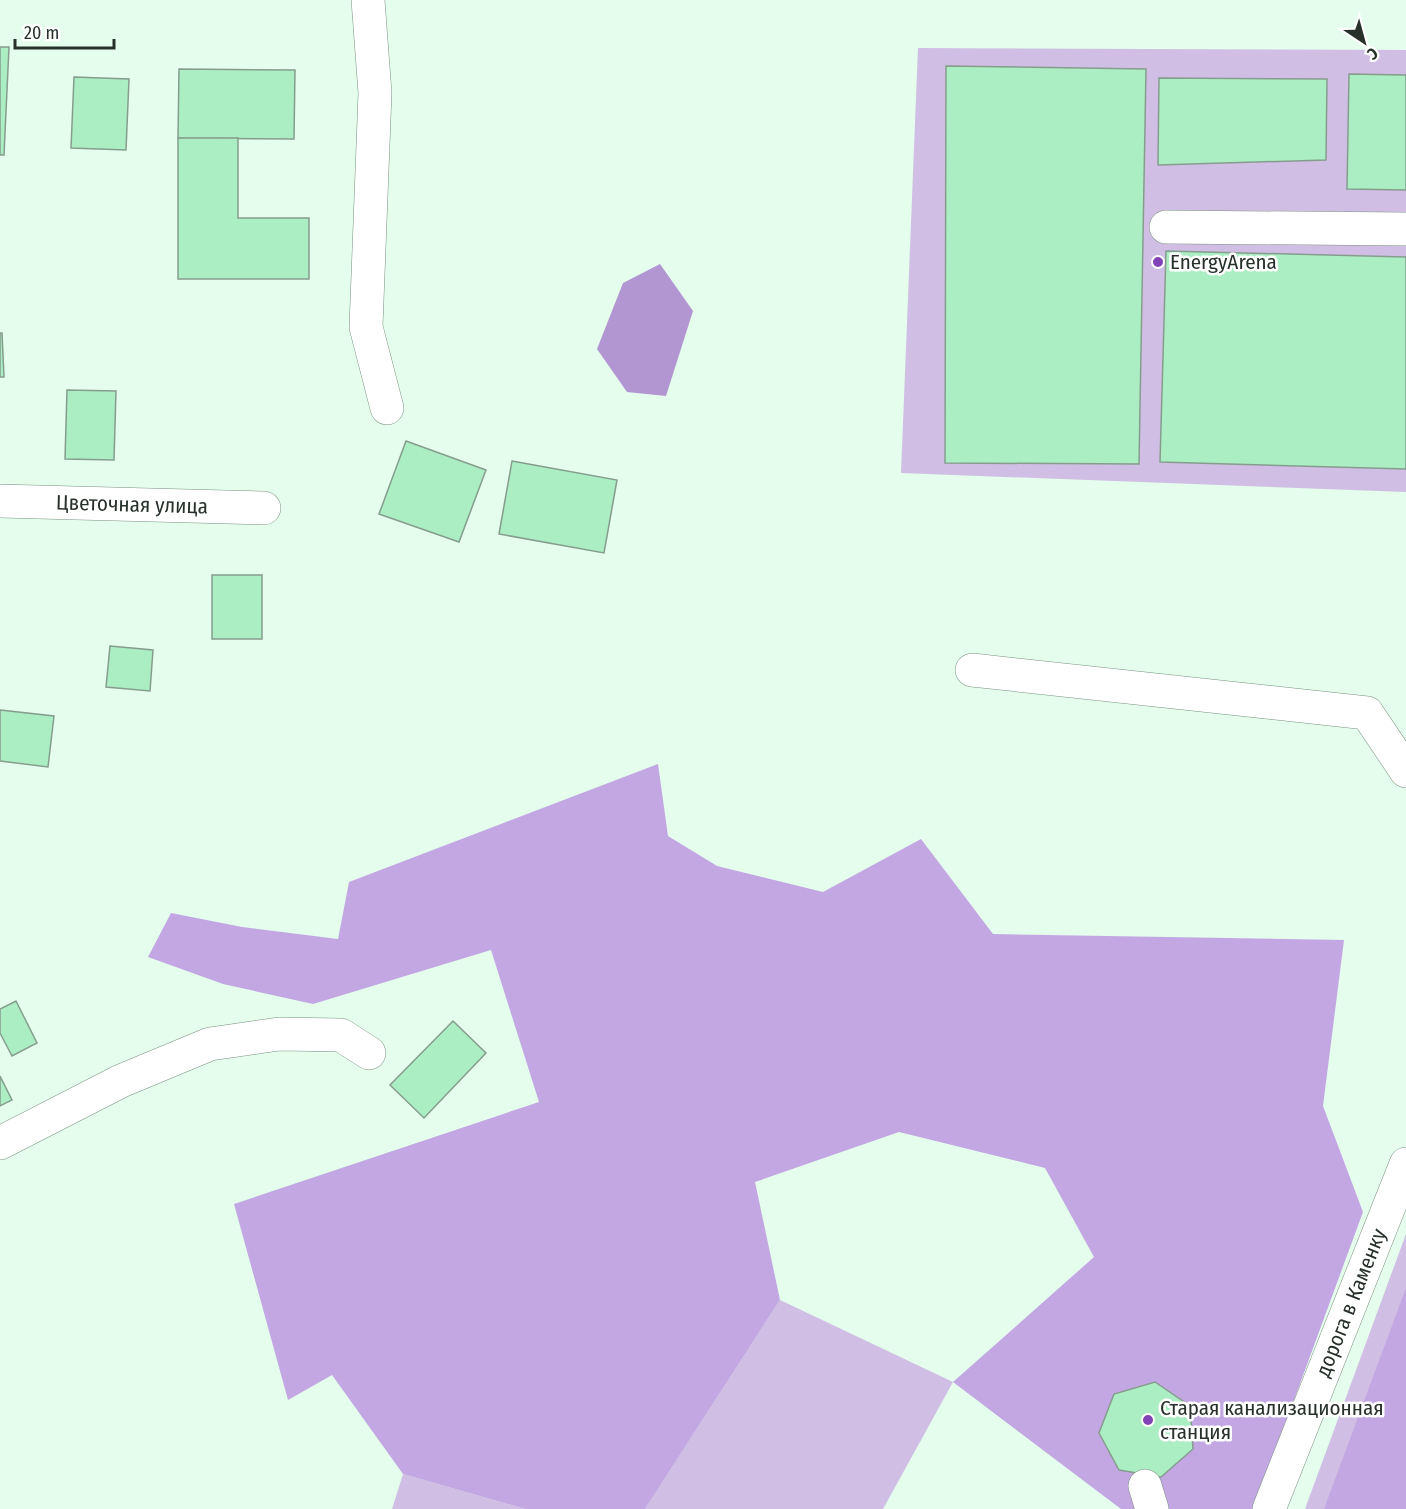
<svg xmlns="http://www.w3.org/2000/svg" width="1406" height="1509" font-family="'Fira Sans Condensed',sans-serif">
  <style>
    .green { fill: #d0bee4 }
    .forest { fill: #c3a7e3 }
    .water { fill: #b296d1 }
    .building { fill: #abeec3; stroke: #869d8e; stroke-width: 1.5 }
    .lines { fill: none; stroke-linecap: round; stroke-linejoin: round }
    .minor-casing { stroke: #7b9182; stroke-width: 34 }
    .minor { stroke: #fff; stroke-width: 33 }
    .poi-dot { fill: #8243b8; stroke: #fff; stroke-width: 2 }
    .labels { text-anchor: middle; dominant-baseline: central; stroke-width: 5; stroke-linejoin: round; paint-order: stroke }
    .poi-label { font-size: 21px; fill: #27312a; stroke: #fff; text-anchor: start }
    .street-label { font-size: 21px; fill: #27312a; stroke: #fff }
  </style>
  <rect width="100%" height="100%" fill="#e4fdec"/>
  <g class="green">
    <path d="M918 48 1406 50V492L901 473Z"/>
    <path d="M1406 1234V1509H1305Z"/>
    <path d="M780 1300 953 1382 883 1509H645Z"/>
    <path d="M403 1474 525 1509H392Z"/>
  </g>
  <g class="forest">
    <path d="M658 764 668 836 717 866 823 892 921 839 993 934 1344 940 1323 1106 1363 1212 1254 1509H1121L953 1382 1094 1257 1045 1168 899 1132 755 1182 780 1300 645 1509H525L403 1474 332 1375 288 1400 234 1204 539 1102 491 950 313 1004 223 984 148 957 171 913 242 927 338 939 349 882Z"/>
    <path d="M1406 1288V1509H1324Z"/>
  </g>
  <path class="water" d="M660 264 693 311 666 396 627 392 597 349 623 283Z"/>
  <g class="building">
    <path d="M0 47H9L4 155H0Z"/>
    <path d="M946 66 1146 69 1139 464 945 463Z"/>
    <path d="M179 69 295 70 294 139 178 138Z"/>
    <path d="M1349 74 1406 75V190L1347 189Z"/>
    <path d="M74 77 129 79 126 150 71 148Z"/>
    <path d="M1159 78 1327 79 1326 160 1158 165Z"/>
    <path d="M178 138H238V218H309V279H178Z"/>
    <path d="M1166 251 1406 257V469L1160 462Z"/>
    <path d="M0 333H2L4 377H0Z"/>
    <path d="M67 390 116 391 114 460 65 459Z"/>
    <path d="M406 441 486 470 459 542 379 514Z"/>
    <path d="M512 461 617 480 604 553 499 534Z"/>
    <rect x="212" y="575" width="50" height="64"/>
    <path d="M110 646 153 650 150 691 106 687Z"/>
    <path d="M0 710 54 716 48 767 0 761Z"/>
    <path d="M16 1001 37 1043 12 1056 0 1033V1009Z"/>
    <path d="M453 1021 486 1053 424 1118 390 1085Z"/>
    <path d="M0 1076 12 1100 0 1106Z"/>
    <path d="M1155 1382 1190 1406 1193 1449 1161 1477 1119 1470 1099 1433 1114 1394Z"/>
  </g>
  <g class="lines">
    <defs>
      <g id="minor">
        <path d="M368 0 375 93 366 327 387 408"/>
        <path d="M1166 227 1406 229"/>
        <path id="s1" d="M0 501 264 508"/>
        <path d="M972 670 1367 713 1406 771"/>
        <path d="M0 1143 121 1081 210 1044 279 1034 341 1035 369 1053"/>
        <path d="M1145 1486 1152 1509"/>
        <path id="s2" d="M1269 1509 1406 1164"/>
      </g>
    </defs>
    <use href="#minor" class="minor-casing"/>
    <use href="#minor" class="minor"/>
  </g>
  <g class="poi-dot">
    <circle cx="1158" cy="262" r="6"/>
    <circle cx="1148" cy="1420" r="6"/>
  </g>
  <g class="labels">
    <g class="poi-label">
      <text x="1170" y="262">EnergyArena</text>
      <text x="1160" y="1408">Старая канализационная<tspan x="1160" dy="24">станция</tspan></text>
    </g>
    <g class="street-label">
      <text stroke="none"><textPath href="#s1" startOffset="132">Цветочная улица</textPath></text>
      <text stroke="none"><textPath href="#s2" startOffset="222">дорога в Каменку</textPath></text>
    </g>
  </g>
  <g transform="translate(1364 42) rotate(144)" stroke="#ffffff" stroke-width="4.5" paint-order="stroke">
  <path d="M0-4.5L10 22L0 15L-10 22Z" fill="#27312a"/>
  <text y="-9" font-size="16" font-weight="bold" text-anchor="middle" fill="#27312a">С</text>
  </g>
  <path d="M15 39v9h99v-9" fill="none" stroke="#27312a" stroke-width="3"/>
  <text x="24" y="39" font-size="18" fill="#27312a" stroke="#ffffff" stroke-width="4.5" paint-order="stroke">20 m</text>
</svg>
